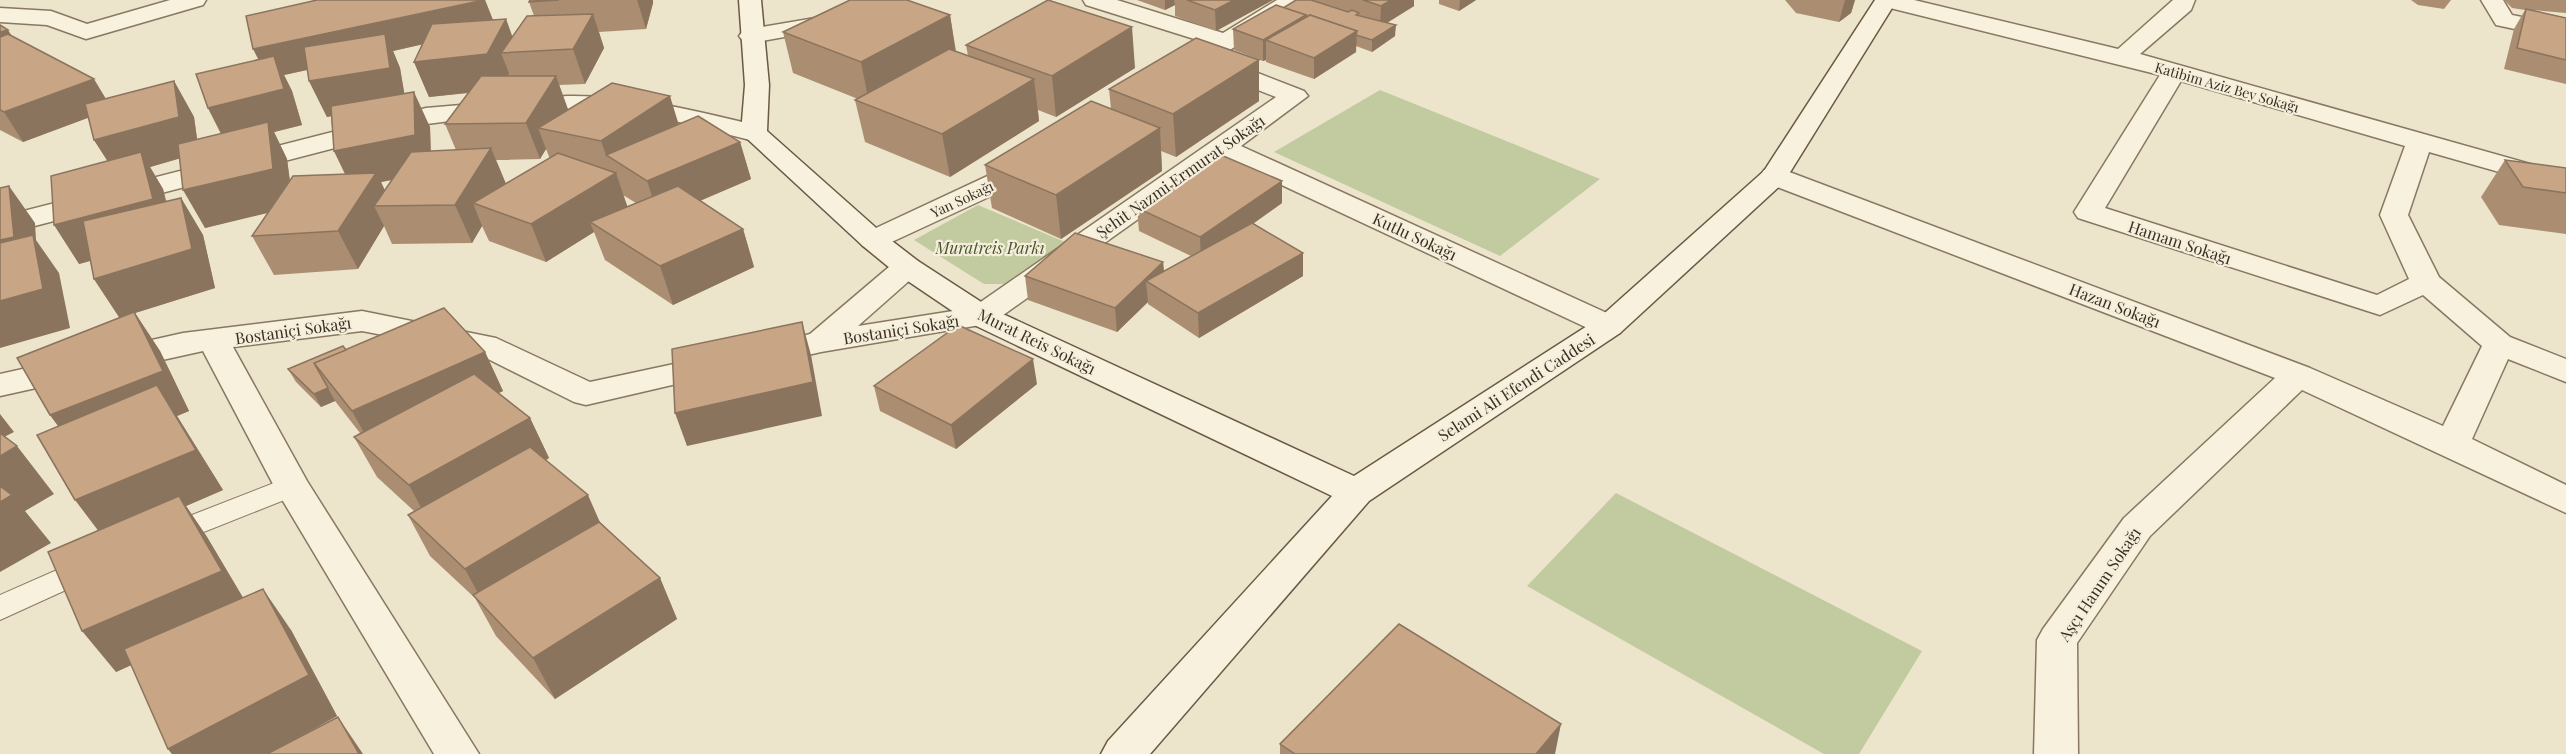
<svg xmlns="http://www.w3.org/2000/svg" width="2566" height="754" font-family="'Playfair Display',serif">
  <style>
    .green { fill: #c2caa0 }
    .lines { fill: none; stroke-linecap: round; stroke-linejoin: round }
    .lane-casing { stroke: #887861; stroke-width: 2 }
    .street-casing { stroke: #887861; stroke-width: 3 }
    .secondary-casing { stroke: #6a5944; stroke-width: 3 }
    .lane { fill: #f7f1de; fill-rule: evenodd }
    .street { fill: #f7f1de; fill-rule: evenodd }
    .secondary { fill: #f7f1de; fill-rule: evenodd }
    .wall { fill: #ab8e72; fill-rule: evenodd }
    .shaded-wall { fill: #8b745d }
    .building { fill: #c7a585; stroke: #8b745d; stroke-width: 1.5 }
    .labels { text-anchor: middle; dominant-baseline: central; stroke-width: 4.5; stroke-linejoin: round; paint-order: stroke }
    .far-street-label { font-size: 14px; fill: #3a2f23; stroke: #f4eedb }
    .street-label { font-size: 16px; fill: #3a2f23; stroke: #f4eedb }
    .park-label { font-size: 16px; font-style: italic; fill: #47542b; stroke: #f4eedb }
  </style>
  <rect width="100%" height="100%" fill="#ece4cb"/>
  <g class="green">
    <path d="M1380 90 1600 179 1500 256 1274 152Z"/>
    <path d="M978 205 1065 242 1004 284H984L914 240Z"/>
    <path d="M1616 493 1922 651 1859 754H1824L1527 586Z"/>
  </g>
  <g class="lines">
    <defs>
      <g id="lane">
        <path d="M292 476 302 479 306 486 302 493 166 547 156 543 152 536 156 529Z"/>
        <path d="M91 555 101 558 106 566 101 574 0 620V595Z"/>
      </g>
      <g id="street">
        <path d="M170 0H206L203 5 86 39 47 25 0 22V8L51 11 87 24Z"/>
        <path d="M877 0H899L891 18 751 43 743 41 739 36 743 31 751 29 874 8Z"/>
        <path d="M1083 0H1117L1223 33 1277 0H1304L1301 5 1214 60 1227 61 1304 91 1308 96 1241 146 1620 319 1625 326 1620 333 1609 336 1598 333 1224 158 992 323 821 352 764 365 753 362 748 355 753 348 810 334 896 261 907 258 918 261 922 267 918 273 858 326 972 308 1276 97 1209 71 1207 64C1196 71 1189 77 1175 73L1172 68 1175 63 1207 43 1086 5Z"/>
        <path d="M1875 0H1914L2118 49 2173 0H2195L2191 10 2140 54 2566 174V191L2429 152 2408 215 2439 277 2510 337 2566 359V382L2508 359 2472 439 2566 485V513L2302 390 2150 536 2077 643 2078 754H2034L2037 640 2043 629 2124 518 2275 378 1764 182 1760 176 1764 170 1774 168 1784 170 2310 368 2443 426 2482 346 2423 295 2380 315 2078 218 2074 212 2160 75 1878 5ZM2181 81 2405 146 2380 215 2409 279 2377 295 2105 208Z"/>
        <path d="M2481 0H2503L2512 15 2566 26V40L2496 25Z"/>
        <path d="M567 96C635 95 697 111 763 127L767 133 763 139 754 141 667 119 614 112H543L450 121 427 124 0 235V217L426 108Z"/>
        <path d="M1028 157 1038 159 1042 165 1021 182 883 246 873 249 863 246 858 240 863 234Z"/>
        <path d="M362 311 496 338 590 382 716 355 728 358 732 365 728 372 586 405 574 402 476 353 362 331 233 347 307 481 479 754H434L274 486 203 351 0 396V374L183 333Z"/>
      </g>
      <path id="secondary" d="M739 0H761L769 85 767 131 883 234 918 261 992 309 1354 476 1598 319 1764 171 1875 0H1897L1784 182 1620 333 1369 501 1150 754H1101L1108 741 1332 496 970 323 896 273 863 246 741 133 745 85Z"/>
    </defs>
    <use href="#lane" class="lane-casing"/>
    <use href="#street" class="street-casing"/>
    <use href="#secondary" class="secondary-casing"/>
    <use href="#lane" class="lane"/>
    <use href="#street" class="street"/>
    <use href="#secondary" class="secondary"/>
  </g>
  <g class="wall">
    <path d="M485 0 493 20 506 19 512 37 534 16 529 2 530 0H653V3L646 29 599 32 604 48 585 84 559 85 568 110 679 125 740 142 751 179 700 201 743 229 754 267 673 305 605 260 594 232 546 262 489 241 482 226 472 243 392 244 384 226 358 269 274 275 252 236 268 212 205 228 180 158 150 167 163 189 166 201 181 198 203 235 215 288 135 313 160 351 189 411 177 416 223 490 186 506 207 537 243 598 291 630 337 716 283 746 363 754H172L168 749 131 665 116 672 98 531 58 426 50 415 119 317 94 279 90 261 79 264 108 161 94 140 89 117 23 142 0 130V25L12 36 106 99 174 81 194 117 197 139 221 134 208 108 259 59ZM422 44 414 62 429 97 469 93 445 124 456 150 431 151 430 127 404 93 400 68 393 51ZM307 70 309 81 327 117 331 116 334 151 345 174 290 181 287 159 274 132 302 125 292 91 284 75ZM546 149 550 159 506 184 496 160 540 159ZM392 180 385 191 381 182ZM623 195 636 203 627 207Z"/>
    <path d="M1137 0H1273L1216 31 1175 16V5L1165 10Z"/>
    <path d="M1313 0H1414V6L1387 23 1395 36 1372 52 1356 46V52L1314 79 1266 62V60L1263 61 1234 50 1233 29 1283 8Z"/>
    <path d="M1439 0H1476L1459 11 1439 4Z"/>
    <path d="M1785 0H1855L1851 13 1839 22 1796 13Z"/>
    <path d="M2411 0H2451L2444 9 2418 5Z"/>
    <path d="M2504 0H2566V13L2533 10 2566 18V84L2504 69 2514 29 2525 10 2512 8Z"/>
    <path d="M950 15 956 51 968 56 966 45 1135 68 1056 117 1038 110 1039 121 950 177 865 142 855 100 858 99 793 73 783 32Z"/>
    <path d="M1109 89 1259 101 1176 157 1161 151 1162 171 1061 239 992 208 985 165 1111 109Z"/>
    <path d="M2505 160 2566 168V234L2499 225 2481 197Z"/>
    <path d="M1282 203 1253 224 1303 276 1199 338 1148 304V302L1117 332 1028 300 1025 276 1163 262 1164 271 1191 256 1139 231 1137 208Z"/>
    <path d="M346 350 485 352 503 391 499 393 530 418 549 458 546 460 600 522 660 578 677 619 555 699 496 636 475 598 430 556 408 515 414 511 377 477 354 437 360 433 335 401 321 407 296 382 288 369Z"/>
    <path d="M1037 384 956 449 880 411 874 386Z"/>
    <path d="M1280 744 1555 754H1280Z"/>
  </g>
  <g class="shaded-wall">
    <path d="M485 0 496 28 393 51 400 68 406 103 327 117 309 81 388 52 284 75 292 91 302 125 274 132 287 159 293 207 205 228 183 190 227 145 208 108 268 78 253 49Z"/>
    <path d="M637 0H653V3L646 29Z"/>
    <path d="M1165 0H1174L1175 5 1165 10Z"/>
    <path d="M1234 0H1273L1216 31 1215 10Z"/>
    <path d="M1391 0H1414V6L1380 27 1381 6Z"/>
    <path d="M1460 0H1476L1459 11Z"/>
    <path d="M1845 0H1855L1851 13 1839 22Z"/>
    <path d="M593 14 604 48 585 84 573 49Z"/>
    <path d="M950 15 956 55 869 103 861 62Z"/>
    <path d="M1306 15 1305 36 1266 40V60L1263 61V40Z"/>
    <path d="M506 19 518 52 501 53 509 73 501 89 429 97 414 62Z"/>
    <path d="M1396 25 1395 36 1372 52V40Z"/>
    <path d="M1132 27 1135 68 1056 117 1052 76Z"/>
    <path d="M8 30 26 59 0 67V32Z"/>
    <path d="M1357 31 1356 52 1314 79V58Z"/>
    <path d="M1259 60V101L1176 157 1173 114Z"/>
    <path d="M556 76 569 112 538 128 546 149 540 159 526 123Z"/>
    <path d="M94 79 112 109 23 142 4 112Z"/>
    <path d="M1034 79 1039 121 950 177 942 134Z"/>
    <path d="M174 81 194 117 199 153 150 167 163 189 175 237 79 264 54 225 117 176 94 140Z"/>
    <path d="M414 92 430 127 431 172 381 182 392 206H374L384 226 358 269 338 231 352 188 334 151Z"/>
    <path d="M670 96 681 132 606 155 613 175 616 173 629 211 590 222 594 232 546 262 531 224 613 175 601 141Z"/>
    <path d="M1160 128 1162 171 1061 239 1056 195Z"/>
    <path d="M740 142 751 179 659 218 647 181Z"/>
    <path d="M491 148 506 184 473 203 482 226 472 243 455 205Z"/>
    <path d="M1282 181V203L1201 260 1200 237Z"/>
    <path d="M9 186 35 223 36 240 59 273 70 328 0 348V240Z"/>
    <path d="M181 198 203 235 215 288 135 313 160 351 189 411 177 416 223 490 186 506 207 537 251 611 116 672 82 631 106 541 75 500 80 455 50 415 119 317 94 279Z"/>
    <path d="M743 229 754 267 673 305 660 266Z"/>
    <path d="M1303 253V276L1199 338 1198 313Z"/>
    <path d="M1163 262 1165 286 1146 281 1148 302 1117 332 1115 308Z"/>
    <path d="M802 322 811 355 822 416 687 446 675 413Z"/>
    <path d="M485 352 503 391 374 451 352 411Z"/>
    <path d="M1033 359 1037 384 956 449 951 425Z"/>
    <path d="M328 388 335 401 321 407 314 394Z"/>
    <path d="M0 414 14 432 0 439Z"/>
    <path d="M530 418 549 458 431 526 409 485Z"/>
    <path d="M17 446 54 494 25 511 51 543 0 572V456Z"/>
    <path d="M588 495 606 536 487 610 465 569Z"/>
    <path d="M660 578 677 619 555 699 533 658Z"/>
    <path d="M263 589 291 630 337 716 268 754H172L168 749Z"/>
    <path d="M338 717 363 754H359Z"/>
    <path d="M1561 724 1555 754H1536Z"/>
  </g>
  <g class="building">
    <path d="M317 0H484L253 49 246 16Z"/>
    <path d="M530 0H559L529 2Z"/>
    <path d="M850 0H907L950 15 861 62 783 32Z"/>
    <path d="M1048 0 1132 27 1052 76 966 45Z"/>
    <path d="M1187 0H1234L1215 10Z"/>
    <path d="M1296 0H1311L1348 12 1352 10 1359 13 1356 15 1396 25 1372 40 1356 35 1357 31 1310 15 1306 17V15L1283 8Z"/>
    <path d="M1363 0H1391L1381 6Z"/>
    <path d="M1276 5 1306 15 1263 40 1233 29Z"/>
    <path d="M2526 9 2566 18V60L2517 48Z"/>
    <path d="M593 14 573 49 501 53 527 16Z"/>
    <path d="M1310 15 1357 31 1314 58 1266 40Z"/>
    <path d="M506 19 487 54 414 62 432 24Z"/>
    <path d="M0 25 8 30 0 32Z"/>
    <path d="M8 34 94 79 4 112 0 110V37Z"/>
    <path d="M385 34 390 68 309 81 304 47Z"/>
    <path d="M1196 38 1259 60 1173 114 1109 89Z"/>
    <path d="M949 49 1034 79 942 134 855 100Z"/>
    <path d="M274 56 284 89 208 108 196 74Z"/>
    <path d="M481 76H556L526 123 445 124Z"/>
    <path d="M174 81 179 117 94 140 85 104Z"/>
    <path d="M612 83 670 96 601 141 538 128Z"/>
    <path d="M414 92 415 135 334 151 331 106Z"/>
    <path d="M1091 101 1160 128 1056 195 985 165Z"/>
    <path d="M698 116 740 142 647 181 606 155Z"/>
    <path d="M268 122 273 169 183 190 178 144Z"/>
    <path d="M491 148 455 205 374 206 411 152Z"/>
    <path d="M141 152 153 199 54 225 51 176Z"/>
    <path d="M558 153 616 173 531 224 473 203Z"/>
    <path d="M1221 155 1282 181 1200 237 1137 208Z"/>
    <path d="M2505 160 2566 168V193L2523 187Z"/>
    <path d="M376 173 338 231 252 236 293 176Z"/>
    <path d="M9 186 14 237 0 240V188Z"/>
    <path d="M678 186 743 229 660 266 590 222Z"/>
    <path d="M181 198 192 249 94 279 83 221Z"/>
    <path d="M1252 223 1303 253 1198 313 1146 281Z"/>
    <path d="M1075 233 1163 262 1115 308 1025 276Z"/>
    <path d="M33 235 43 289 0 301V243Z"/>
    <path d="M444 308 485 352 352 411 314 363Z"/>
    <path d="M134 312 163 371 50 415 17 358Z"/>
    <path d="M802 322 813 382 675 413 672 349Z"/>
    <path d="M958 325 1033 359 951 425 874 386Z"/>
    <path d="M343 346 346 350 314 363 328 388 314 394 288 369Z"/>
    <path d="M474 374 530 418 409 485 354 437Z"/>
    <path d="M157 385 196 450 75 500 37 435Z"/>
    <path d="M0 433 17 446 0 456Z"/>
    <path d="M530 447 588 495 465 569 408 515Z"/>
    <path d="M0 486 12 495 0 502Z"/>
    <path d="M179 496 222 571 82 631 48 552Z"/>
    <path d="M599 522 660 578 533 658 473 595Z"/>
    <path d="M263 589 309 675 168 749 124 649Z"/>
    <path d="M1399 624 1561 724 1536 754H1295L1280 744Z"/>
    <path d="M338 717 359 754H267Z"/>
  </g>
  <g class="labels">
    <g class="far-street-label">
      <text transform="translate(2227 87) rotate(16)">Katibim Aziz Bey Sokağı</text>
      <text transform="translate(962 199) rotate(-25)">Yan Sokağı</text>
    </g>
    <g class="street-label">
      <text transform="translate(1180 176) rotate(-35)">Şehit Nazmi Ermurat Sokağı</text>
      <text transform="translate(1415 236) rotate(25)">Kutlu Sokağı</text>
      <text transform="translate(2180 242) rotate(18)">Hamam Sokağı</text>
      <text transform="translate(2115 305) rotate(21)">Hazan Sokağı</text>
      <text transform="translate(901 329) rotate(-9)">Bostaniçi Sokağı</text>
      <text transform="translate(293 330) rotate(-8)">Bostaniçi Sokağı</text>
      <text transform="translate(1037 341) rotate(26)">Murat Reis Sokağı</text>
      <text transform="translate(1516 387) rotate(-33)">Selami Ali Efendi Caddesi</text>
      <text transform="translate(2099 584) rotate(-56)">Aşçı Hanım Sokağı</text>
    </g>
    <g class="park-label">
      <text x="990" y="247">Muratreis Parkı</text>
    </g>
  </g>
</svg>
